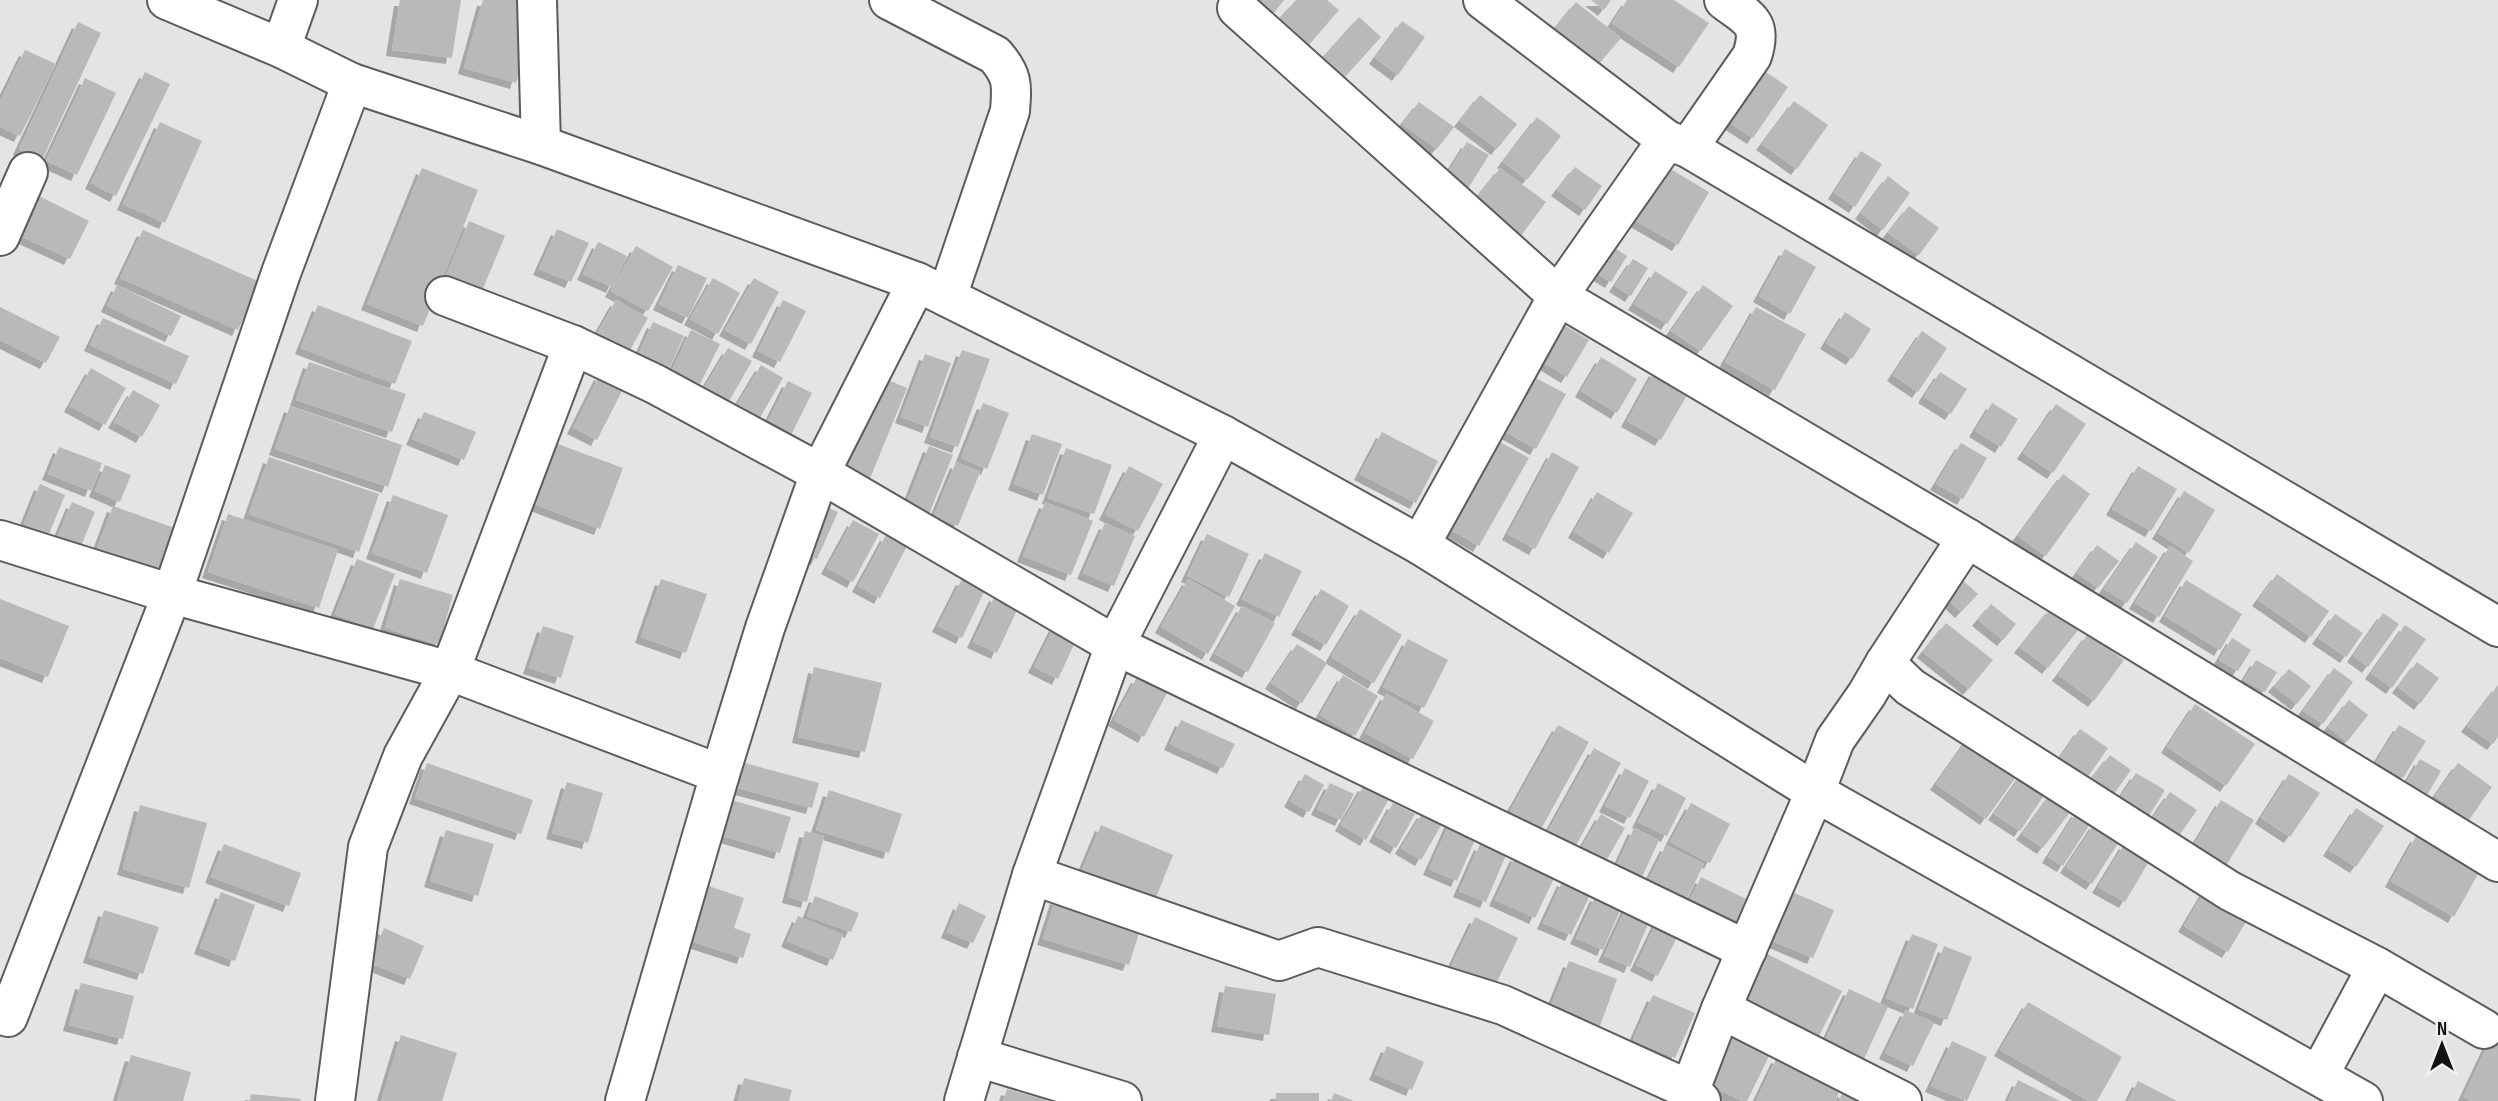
<svg xmlns="http://www.w3.org/2000/svg" width="2498" height="1101" font-family="'Sofia Sans Condensed',sans-serif">
  <style>
    .building { fill: #b8b9bb; filter: url(#shadow) }
    .lines { fill: none; stroke-linecap: round; stroke-linejoin: round }
    .minor-casing { stroke: #5b5c5e; stroke-width: 42 }
    .minor { stroke: #fff; stroke-width: 38 }
  </style>
  <defs>
    <filter id="shadow"><feDropShadow dx="-6" dy="6" stdDeviation="0" flood-color="#0004"/></filter>
  </defs>
  <rect width="100%" height="100%" fill="#e3e4e5"/>
  <g class="building">
    <path d="M400 0H461L452 58 392 50Z"/>
    <path d="M483 0H540L516 83 464 68Z"/>
    <path d="M1245 0H1284L1270 18Z"/>
    <path d="M1296 0H1327L1339 10 1308 46 1278 20Z"/>
    <path d="M1591 0H1611L1604 10Z"/>
    <path d="M1627 0H1674L1709 23 1679 67 1612 23Z"/>
    <path d="M1576 2 1621 38 1592 72 1548 37Z"/>
    <path d="M1359 17 1381 37 1345 77 1323 57Z"/>
    <path d="M1402 21 1425 37 1398 75 1375 58Z"/>
    <path d="M78 22 101 33 42 160 19 149Z"/>
    <path d="M25 50 56 64 20 136 0 127V101Z"/>
    <path d="M1757 66 1788 87 1753 138 1721 117Z"/>
    <path d="M145 72 170 84 116 196 91 183Z"/>
    <path d="M85 78 116 93 77 175 46 161Z"/>
    <path d="M1480 95 1517 124 1497 149 1460 121Z"/>
    <path d="M1794 101 1828 125 1797 169 1762 144Z"/>
    <path d="M1419 102 1454 127 1437 149 1402 124Z"/>
    <path d="M1537 117 1561 136 1527 180 1503 162Z"/>
    <path d="M160 122 202 141 165 223 123 204Z"/>
    <path d="M1467 142 1489 155 1467 190 1445 177Z"/>
    <path d="M1861 151 1882 164 1855 207 1834 193Z"/>
    <path d="M1662 164 1709 192 1678 245 1631 218Z"/>
    <path d="M1575 167 1602 186 1585 210 1557 190Z"/>
    <path d="M422 168 478 190 423 326 367 304Z"/>
    <path d="M1500 168 1546 202 1515 244 1468 209Z"/>
    <path d="M1888 176 1910 193 1883 230 1861 213Z"/>
    <path d="M35 194 89 221 70 259 16 234Z"/>
    <path d="M1909 206 1939 228 1919 255 1888 233Z"/>
    <path d="M469 221 505 236 479 298 443 283Z"/>
    <path d="M557 229 589 243 571 282 539 269Z"/>
    <path d="M143 230 260 282 238 330 120 278Z"/>
    <path d="M598 242 627 256 612 287 583 274Z"/>
    <path d="M636 246 673 267 648 311 611 291Z"/>
    <path d="M1612 246 1627 256 1611 282 1596 273Z"/>
    <path d="M1785 249 1816 267 1790 314 1759 296Z"/>
    <path d="M1633 259 1648 268 1631 296 1615 286Z"/>
    <path d="M678 265 707 278 688 318 659 304Z"/>
    <path d="M1655 271 1688 292 1667 324 1634 304Z"/>
    <path d="M713 278 740 293 718 334 690 319Z"/>
    <path d="M754 278 779 292 751 344 725 330Z"/>
    <path d="M117 285 181 316 171 336 107 306Z"/>
    <path d="M1703 285 1733 306 1701 351 1671 331Z"/>
    <path d="M616 300 648 318 626 357 594 339Z"/>
    <path d="M783 300 806 311 780 362 758 351Z"/>
    <path d="M318 305 412 341 395 384 301 348Z"/>
    <path d="M0 307 60 337 46 363 0 340Z"/>
    <path d="M1756 307 1806 334 1775 390 1725 362Z"/>
    <path d="M1845 312 1871 329 1852 359 1826 343Z"/>
    <path d="M103 318 189 356 176 384 90 345Z"/>
    <path d="M653 322 684 336 666 375 635 362Z"/>
    <path d="M1562 324 1589 340 1567 377 1541 361Z"/>
    <path d="M691 330 720 344 700 384 672 370Z"/>
    <path d="M1922 331 1947 348 1918 392 1893 375Z"/>
    <path d="M728 348 752 361 728 403 703 390Z"/>
    <path d="M962 350 990 359 958 447 930 437Z"/>
    <path d="M925 354 951 363 928 427 901 417Z"/>
    <path d="M1601 357 1637 379 1617 413 1581 391Z"/>
    <path d="M309 362 406 394 392 432 296 400Z"/>
    <path d="M761 365 783 378 757 423 734 410Z"/>
    <path d="M91 368 126 388 105 425 70 406Z"/>
    <path d="M1655 370 1690 390 1661 440 1627 421Z"/>
    <path d="M1940 372 1967 389 1951 414 1924 397Z"/>
    <path d="M600 374 624 387 597 440 573 428Z"/>
    <path d="M1532 376 1566 394 1536 449 1502 430Z"/>
    <path d="M883 378 907 388 869 481 844 471Z"/>
    <path d="M788 381 812 393 788 441 764 429Z"/>
    <path d="M133 390 160 405 142 437 114 422Z"/>
    <path d="M983 403 1009 413 987 469 961 458Z"/>
    <path d="M1992 403 2018 419 2001 447 1975 431Z"/>
    <path d="M2056 404 2086 424 2053 473 2023 453Z"/>
    <path d="M290 406 402 445 388 487 275 449Z"/>
    <path d="M424 412 476 432 464 460 412 439Z"/>
    <path d="M1382 432 1438 461 1416 503 1360 474Z"/>
    <path d="M1032 434 1062 444 1043 495 1014 484Z"/>
    <path d="M1498 441 1529 458 1479 546 1448 528Z"/>
    <path d="M555 443 623 468 600 529 531 503Z"/>
    <path d="M1961 443 1987 458 1963 499 1936 484Z"/>
    <path d="M929 446 953 455 929 514 906 505Z"/>
    <path d="M59 447 102 463 91 491 48 474Z"/>
    <path d="M1066 448 1112 465 1094 514 1048 498Z"/>
    <path d="M1552 452 1579 467 1535 549 1508 534Z"/>
    <path d="M269 457 379 494 359 552 249 514Z"/>
    <path d="M956 462 980 472 958 526 934 516Z"/>
    <path d="M105 465 131 475 120 502 95 491Z"/>
    <path d="M1129 466 1163 484 1138 531 1105 514Z"/>
    <path d="M2138 466 2177 489 2151 531 2112 509Z"/>
    <path d="M2063 474 2090 494 2046 556 2018 536Z"/>
    <path d="M40 484 65 495 49 534 24 524Z"/>
    <path d="M2184 491 2215 510 2189 553 2158 533Z"/>
    <path d="M1597 492 1633 513 1609 553 1574 532Z"/>
    <path d="M393 495 448 515 427 573 372 553Z"/>
    <path d="M798 495 838 512 817 559 777 542Z"/>
    <path d="M72 502 95 512 81 546 58 536Z"/>
    <path d="M1045 502 1093 521 1071 575 1023 556Z"/>
    <path d="M113 506 180 530 161 582 94 557Z"/>
    <path d="M228 514 338 550 319 608 208 572Z"/>
    <path d="M853 520 879 534 853 582 827 568Z"/>
    <path d="M1105 523 1135 536 1114 586 1083 573Z"/>
    <path d="M1207 534 1249 554 1229 597 1187 576Z"/>
    <path d="M886 535 907 546 880 598 858 586Z"/>
    <path d="M2136 542 2158 557 2127 603 2104 589Z"/>
    <path d="M2097 545 2119 561 2098 588 2077 573Z"/>
    <path d="M2170 546 2193 561 2159 617 2135 603Z"/>
    <path d="M1265 553 1302 571 1279 617 1242 599Z"/>
    <path d="M357 559 395 574 373 629 335 614Z"/>
    <path d="M2277 574 2329 611 2311 637 2258 600Z"/>
    <path d="M1960 578 1978 594 1961 612 1943 595Z"/>
    <path d="M400 579 453 595 439 645 385 628Z"/>
    <path d="M661 579 707 594 686 653 641 637Z"/>
    <path d="M962 579 985 590 962 638 938 626Z"/>
    <path d="M1188 579 1235 606 1208 654 1161 627Z"/>
    <path d="M2186 580 2242 614 2220 650 2165 616Z"/>
    <path d="M1321 589 1349 606 1326 645 1297 629Z"/>
    <path d="M995 595 1019 606 997 653 973 642Z"/>
    <path d="M0 599 69 626 48 677 0 658Z"/>
    <path d="M1991 604 2016 624 2003 640 1978 620Z"/>
    <path d="M1242 606 1275 623 1248 672 1215 654Z"/>
    <path d="M2051 608 2079 629 2048 668 2020 647Z"/>
    <path d="M1360 609 1402 635 1374 683 1331 657Z"/>
    <path d="M2383 613 2399 624 2368 667 2353 656Z"/>
    <path d="M2335 614 2363 633 2346 657 2318 638Z"/>
    <path d="M1946 623 1993 660 1969 689 1923 652Z"/>
    <path d="M1055 625 1078 636 1058 679 1034 667Z"/>
    <path d="M2405 625 2426 639 2392 688 2371 673Z"/>
    <path d="M543 626 574 636 561 678 529 668Z"/>
    <path d="M2088 634 2124 660 2094 701 2058 675Z"/>
    <path d="M2232 638 2251 650 2238 671 2219 660Z"/>
    <path d="M1408 639 1448 660 1424 708 1383 687Z"/>
    <path d="M1297 644 1327 663 1302 703 1271 683Z"/>
    <path d="M2256 660 2277 672 2265 692 2244 680Z"/>
    <path d="M2417 662 2439 678 2420 704 2398 687Z"/>
    <path d="M814 667 882 683 865 752 798 737Z"/>
    <path d="M2334 668 2353 682 2323 724 2303 711Z"/>
    <path d="M2289 669 2311 686 2297 704 2274 686Z"/>
    <path d="M1343 675 1378 696 1355 736 1320 715Z"/>
    <path d="M1137 677 1167 693 1144 737 1114 720Z"/>
    <path d="M2498 685V737L2493 744 2467 726Z"/>
    <path d="M1386 694 1434 721 1413 759 1365 733Z"/>
    <path d="M2349 700 2368 715 2347 742 2328 727Z"/>
    <path d="M2195 704 2255 744 2226 786 2167 747Z"/>
    <path d="M1181 720 1235 744 1223 768 1170 744Z"/>
    <path d="M1558 725 1589 742 1541 829 1510 811Z"/>
    <path d="M2399 725 2426 741 2403 778 2376 762Z"/>
    <path d="M2080 729 2108 748 2085 781 2057 762Z"/>
    <path d="M1969 737 2019 773 1986 819 1936 784Z"/>
    <path d="M1594 748 1621 763 1575 847 1547 833Z"/>
    <path d="M2110 755 2131 770 2111 798 2089 782Z"/>
    <path d="M730 759 819 783 812 808 722 784Z"/>
    <path d="M2420 759 2441 771 2426 797 2405 785Z"/>
    <path d="M427 763 533 800 521 834 415 798Z"/>
    <path d="M2458 763 2492 787 2469 820 2435 796Z"/>
    <path d="M1625 768 1649 781 1630 818 1605 806Z"/>
    <path d="M2136 773 2165 790 2147 819 2118 801Z"/>
    <path d="M1305 774 1324 785 1309 812 1290 801Z"/>
    <path d="M2022 774 2047 791 2020 831 1994 814Z"/>
    <path d="M2289 774 2320 793 2290 837 2261 818Z"/>
    <path d="M567 782 603 793 588 843 552 833Z"/>
    <path d="M1330 783 1354 794 1341 820 1317 809Z"/>
    <path d="M1658 783 1686 798 1667 836 1638 822Z"/>
    <path d="M1364 785 1389 799 1366 840 1341 825Z"/>
    <path d="M829 790 902 814 889 853 816 830Z"/>
    <path d="M2170 792 2197 810 2176 840 2150 822Z"/>
    <path d="M2052 793 2073 808 2043 848 2022 834Z"/>
    <path d="M710 794 791 817 780 853 699 829Z"/>
    <path d="M2221 800 2254 820 2219 877 2186 858Z"/>
    <path d="M1393 803 1415 814 1396 848 1375 836Z"/>
    <path d="M1691 803 1730 824 1710 863 1670 842Z"/>
    <path d="M140 805 207 823 189 888 123 869Z"/>
    <path d="M2356 808 2384 826 2356 867 2329 850Z"/>
    <path d="M2077 811 2092 821 2063 866 2048 857Z"/>
    <path d="M1423 812 1442 824 1421 860 1401 848Z"/>
    <path d="M1601 814 1625 828 1603 866 1579 852Z"/>
    <path d="M1451 820 1478 833 1457 881 1429 869Z"/>
    <path d="M2095 823 2120 840 2092 884 2066 867Z"/>
    <path d="M1101 825 1173 855 1153 905 1080 875Z"/>
    <path d="M1634 828 1659 840 1641 879 1616 867Z"/>
    <path d="M446 830 494 844 478 896 430 881Z"/>
    <path d="M805 831 824 836 807 902 788 897Z"/>
    <path d="M2416 836 2479 872 2454 917 2391 881Z"/>
    <path d="M2125 843 2151 858 2125 902 2098 887Z"/>
    <path d="M224 844 301 873 289 906 211 877Z"/>
    <path d="M1480 844 1506 855 1486 902 1459 891Z"/>
    <path d="M1666 845 1704 864 1683 906 1645 886Z"/>
    <path d="M1516 855 1556 874 1535 918 1495 900Z"/>
    <path d="M1701 877 1746 899 1733 928 1687 906Z"/>
    <path d="M688 879 744 898 734 928 751 934 743 958 670 934Z"/>
    <path d="M1563 880 1591 893 1571 935 1543 923Z"/>
    <path d="M2206 889 2250 915 2228 952 2184 926Z"/>
    <path d="M1790 891 1834 910 1813 958 1768 939Z"/>
    <path d="M221 892 255 905 235 961 200 948Z"/>
    <path d="M1596 895 1622 906 1603 950 1576 938Z"/>
    <path d="M815 896 859 913 851 932 807 916Z"/>
    <path d="M1056 898 1142 924 1129 965 1043 939Z"/>
    <path d="M959 903 986 916 973 943 947 932Z"/>
    <path d="M1627 906 1651 917 1630 967 1604 956Z"/>
    <path d="M104 910 159 927 143 974 89 957Z"/>
    <path d="M798 916 843 935 833 960 787 941Z"/>
    <path d="M1475 917 1518 938 1494 988 1451 967Z"/>
    <path d="M1658 920 1680 931 1658 976 1636 965Z"/>
    <path d="M384 928 424 946 410 979 369 963Z"/>
    <path d="M1912 934 1938 944 1913 1009 1886 998Z"/>
    <path d="M1944 946 1972 957 1947 1020 1919 1009Z"/>
    <path d="M1767 954 1842 991 1819 1036 1745 1000Z"/>
    <path d="M1569 961 1617 979 1600 1026 1551 1006Z"/>
    <path d="M81 983 134 996 123 1039 69 1025Z"/>
    <path d="M1225 986 1276 994 1269 1035 1217 1026Z"/>
    <path d="M1849 989 1888 1007 1864 1059 1825 1041Z"/>
    <path d="M1653 995 1695 1013 1675 1058 1633 1040Z"/>
    <path d="M2028 1002 2122 1057 2097 1101H2089L2000 1050Z"/>
    <path d="M1906 1010 1934 1023 1913 1066 1885 1053Z"/>
    <path d="M2498 1023V1101H2471L2463 1097Z"/>
    <path d="M401 1035 457 1053 442 1101H381Z"/>
    <path d="M1734 1035 1771 1052 1747 1101H1742L1709 1085Z"/>
    <path d="M1952 1041 1987 1057 1967 1101 1931 1086Z"/>
    <path d="M1387 1046 1424 1062 1412 1090 1375 1074Z"/>
    <path d="M131 1055 191 1072 183 1101H117Z"/>
    <path d="M1777 1057 1842 1086 1835 1101H1756Z"/>
    <path d="M744 1078 792 1090 789 1101H738Z"/>
    <path d="M2018 1080 2060 1101H2008Z"/>
    <path d="M2138 1081 2177 1101H2128Z"/>
    <path d="M1007 1089 1046 1100V1101H1003Z"/>
    <path d="M1843 1091 1865 1101H1839Z"/>
    <rect x="1276" y="1093" width="43" height="8"/>
    <path d="M1334 1093 1354 1101H1331Z"/>
    <path d="M251 1094 301 1099 300 1101H250Z"/>
  </g>
  <g class="lines">
    <defs>
      <g id="minor">
        <path d="M167 0 281 48 352 83 541 145 917 282 1223 435 1420 545 1815 792 2363 1101"/>
        <path d="M537 0 541 145"/>
        <path d="M889 0 995 55C1013 76 1012 84 1010 111L947 297"/>
        <path d="M1483 0 1667 140"/>
        <path d="M1237 8 1558 296 1967 538 2498 862"/>
        <path d="M281 48 298 0"/>
        <path d="M1688 148 2498 627"/>
        <path d="M0 236 28 172"/>
        <path d="M445 296 573 345 655 384 820 473 1115 645 1747 950"/>
        <path d="M0 540 172 594 450 671 720 774"/>
        <path d="M1420 545 1558 296 1667 140 1688 148 1752 56C1763 22 1749 19 1724 0"/>
        <path d="M1885 663 1910 687 2230 891 2377 967 2484 1029"/>
        <path d="M1032 875 1279 961 1318 947 1503 1005 1690 1090"/>
        <path d="M1721 1009 1902 1101"/>
        <path d="M8 1017 172 594 281 273 352 83"/>
        <path d="M977 1057 1122 1101"/>
        <path d="M2319 1075 2377 967"/>
        <path d="M335 1101 368 847 403 756 450 671 573 345"/>
        <path d="M625 1101 720 774 765 628 820 473 917 282"/>
        <path d="M964 1101 1032 875 1115 645 1223 435"/>
        <path d="M1701 1101 1690 1090 1721 1009 1815 792 1835 740 1867 694 1885 663 1967 538"/>
      </g>
    </defs>
    <use href="#minor" class="minor-casing"/>
    <use href="#minor" class="minor"/>
  </g>
  <g transform="translate(2442 1045)" stroke="#f0f1f3" stroke-width="5" paint-order="stroke">
  <path d="M0-5L12 26L0 18L-12 26Z" fill="#111212"/>
  <text y="-10" font-size="19" font-weight="bold" text-anchor="middle" fill="#111212">N</text>
  </g>
</svg>
